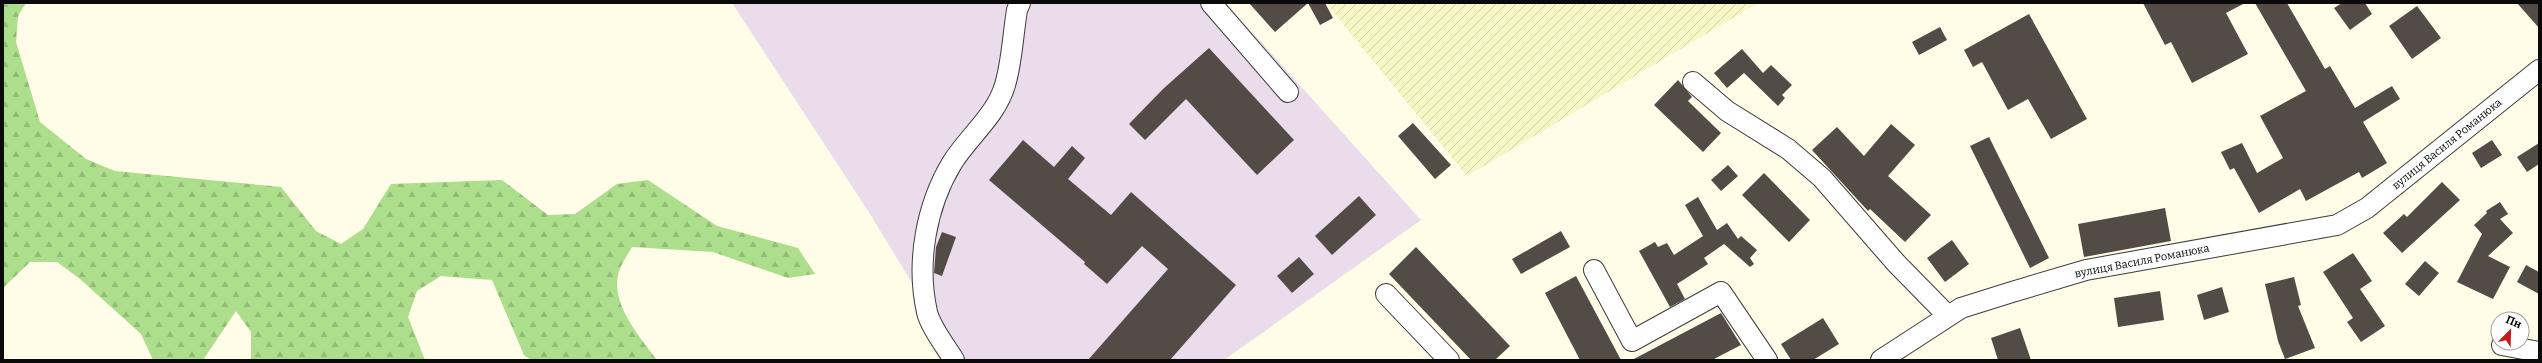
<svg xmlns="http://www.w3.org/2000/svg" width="2542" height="363" font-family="Bitter,serif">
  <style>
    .industrial { fill: #eadceb }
    .farmland { fill: url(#farmland-furrows) }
    .forest { fill: url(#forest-firs) }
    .building { fill: #534c46 }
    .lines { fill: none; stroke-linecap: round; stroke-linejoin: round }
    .minor-casing { stroke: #3d3d3d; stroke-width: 22 }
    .minor { stroke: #fff; stroke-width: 20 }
    .labels { text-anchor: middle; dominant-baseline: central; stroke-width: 4; stroke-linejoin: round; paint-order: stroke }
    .street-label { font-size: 11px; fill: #0a0a0a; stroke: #fff }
  </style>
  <defs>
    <pattern id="farmland-furrows" width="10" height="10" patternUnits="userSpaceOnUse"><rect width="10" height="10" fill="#f7f6c5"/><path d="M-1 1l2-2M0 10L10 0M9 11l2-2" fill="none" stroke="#d2d2a8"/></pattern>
    <pattern id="forest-firs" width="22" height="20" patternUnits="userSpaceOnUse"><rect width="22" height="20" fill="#acde8c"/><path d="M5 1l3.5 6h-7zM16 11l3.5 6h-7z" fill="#93bd77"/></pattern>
  </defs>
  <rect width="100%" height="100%" fill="#fffce7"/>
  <path class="industrial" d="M732 3H1226L1421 220 1224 360H959L870 214Z"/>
  <path class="farmland" d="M1326 3H1758L1467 176Z"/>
  <path class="forest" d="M3 3H26L18 16 16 42 40 122 86 159 115 171 281 187 316 231 341 244 363 229 391 184 502 180 548 215 575 214 617 184 648 180 717 226 798 248 815 274 788 278 713 252 632 247C628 254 622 263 619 271 609 303 640 337 657 360H531L524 355 492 280 441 276 417 291 408 317 425 360H251V332L236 311 203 360H153L141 334 80 279 57 262H30L3 288Z"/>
  <g class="building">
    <path d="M1249 3H1325L1333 18 1320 25 1308 3 1275 32Z"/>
    <path d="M2143 3H2245L2226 13 2248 54 2192 83 2171 42 2165 45Z"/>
    <path d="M2255 3H2287L2325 69 2330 66 2355 108 2392 86 2400 99 2363 122 2387 163 2362 178 2359 172 2306 201 2300 189 2259 213 2234 168 2230 170 2221 152 2242 143 2257 173 2283 158 2260 116 2306 91Z"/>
    <path d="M2342 3H2365L2372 14 2350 30 2334 8Z"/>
    <path d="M2517 3H2539V28Z"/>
    <path d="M2417 6 2441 38 2412 59 2389 26Z"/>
    <path d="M2029 14 2087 119 2051 139 2028 99 2008 110 1982 62 1973 67 1964 50Z"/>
    <path d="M1940 27 1947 40 1919 55 1912 42Z"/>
    <path d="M1209 48 1294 140 1257 175 1186 99 1145 140 1129 124 1163 89Z"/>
    <path d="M1742 49 1763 73 1771 65 1792 85 1782 95 1785 98 1778 106 1744 73 1727 88 1714 73Z"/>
    <path d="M1678 80 1692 97 1688 101 1721 133 1703 152 1654 105Z"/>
    <path d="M1413 123 1451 165 1435 179 1398 136Z"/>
    <path d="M1891 124 1915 145 1888 176 1931 215 1905 242 1870 209 1868 211 1812 150 1837 127 1864 156Z"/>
    <path d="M1989 137 2049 258 2030 268 1970 146Z"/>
    <path d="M1023 140 1054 167 1072 146 1085 158 1068 179 1111 215 1131 192 1236 285 1170 360H1088L1168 269 1142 246 1107 284 1084 264 1085 262 989 180Z"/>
    <path d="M2492 140 2502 155 2481 168 2472 153Z"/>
    <path d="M2539 143V164L2527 172 2517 157Z"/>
    <path d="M1728 165 1738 176 1721 191 1711 180Z"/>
    <path d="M1764 173 1810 220 1789 242 1742 195Z"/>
    <path d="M2442 182 2460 200 2402 253 2383 233 2404 214 2407 217Z"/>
    <path d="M1359 196 1376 215 1332 255 1315 236Z"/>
    <path d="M1698 197 1717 230 1727 223 1738 239 1741 236 1757 250 1750 258 1754 264 1750 267 1724 244 1704 258 1708 264 1677 284 1685 299 1670 307 1639 251 1655 242 1658 247 1667 243 1674 255 1703 236 1685 205Z"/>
    <path d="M2500 202 2508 214 2500 219 2513 233 2488 256 2510 267 2493 299 2457 282 2482 234 2474 225 2487 213 2486 211Z"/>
    <path d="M2165 208 2171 241 2084 257 2078 224Z"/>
    <path d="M1561 231 1570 247 1521 274 1512 259Z"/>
    <path d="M942 232 956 237 942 276 934 273 936 247Z"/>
    <path d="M1952 240 1969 264 1945 282 1927 258Z"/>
    <path d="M1416 247 1510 346 1495 360H1471L1389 274Z"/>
    <path d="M2353 253 2372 281 2360 289 2385 326 2361 342 2347 322 2353 318 2323 272Z"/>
    <path d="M1299 257 1314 274 1292 293 1277 276Z"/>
    <path d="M2425 261 2439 273 2419 296 2405 284Z"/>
    <path d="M2526 265 2539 272V294L2517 282Z"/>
    <path d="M1576 276 1621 360H1580L1545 293Z"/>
    <path d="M2294 277 2301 305 2298 306 2315 348 2285 359 2278 341 2265 284Z"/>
    <path d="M2222 287 2229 312 2204 320 2197 295Z"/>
    <path d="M2160 291 2164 320 2118 327 2114 298Z"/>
    <path d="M1721 313 1741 345 1712 360H1632Z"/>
    <path d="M1823 318 1839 344 1813 360H1791L1781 344Z"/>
    <path d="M2020 328 2031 360H1998L1991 338Z"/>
  </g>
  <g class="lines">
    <defs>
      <g id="minor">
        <path d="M1211 3 1288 92"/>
        <path d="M1693 82 1727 111 1788 149 1822 178 1896 263 1947 315"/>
        <path d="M1594 270 1632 341 1721 292 1767 360"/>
        <path d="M1386 294 1449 360"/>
        <path d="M2502 345 2539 352"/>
        <path d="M954 360C946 347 930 326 927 312 916 263 926 206 952 163 968 137 996 116 1005 85 1012 62 1013 34 1017 10L1020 3"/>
        <path d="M1881 360 1961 308 2012 292 2086 270 2337 225 2367 208 2539 70"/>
      </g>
    </defs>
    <use href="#minor" class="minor-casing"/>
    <use href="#minor" class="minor"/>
  </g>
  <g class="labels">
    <g class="street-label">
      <text transform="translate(2447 144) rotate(-39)">вулиця Василя Романюка</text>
      <text transform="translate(2142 261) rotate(-11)">вулиця Василя Романюка</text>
    </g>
  </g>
  <rect width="2542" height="363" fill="none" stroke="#0a0a0a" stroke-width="8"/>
  <g transform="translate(2510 331) rotate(23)"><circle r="19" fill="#ffffff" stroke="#9d9d9d"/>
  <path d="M0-3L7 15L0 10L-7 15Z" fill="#c51a17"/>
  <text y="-6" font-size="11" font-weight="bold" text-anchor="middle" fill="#0a0a0a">Пн</text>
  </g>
</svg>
